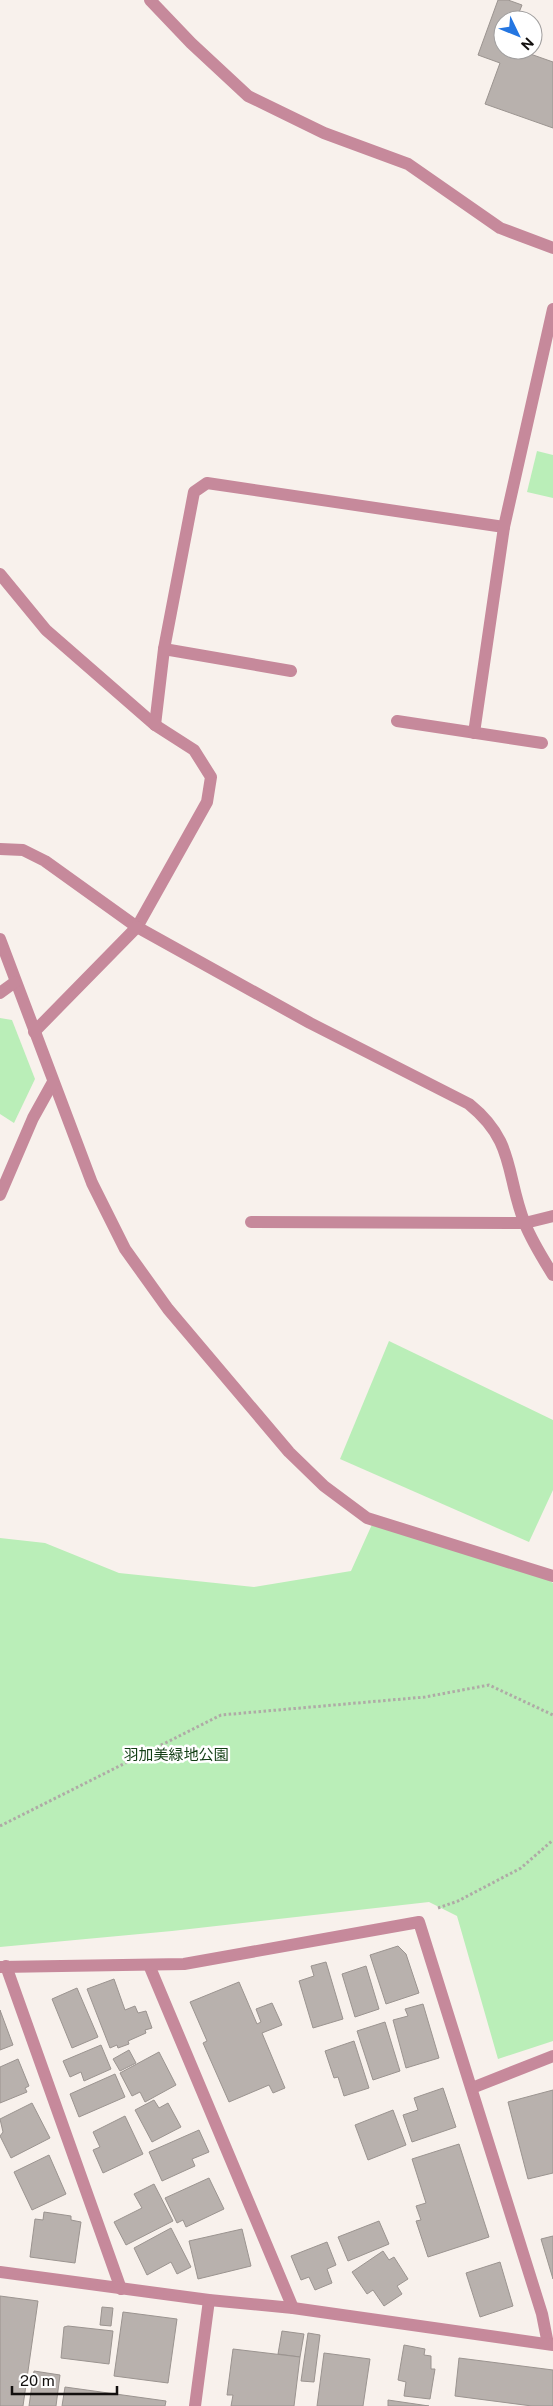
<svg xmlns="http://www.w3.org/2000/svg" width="553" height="2406" font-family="'Public Sans','Noto Sans JP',sans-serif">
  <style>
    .green { fill: #baeeb8 }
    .building { fill: #b8b1ad; stroke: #9b9490 }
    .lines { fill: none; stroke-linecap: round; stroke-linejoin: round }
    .path { stroke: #afaaa6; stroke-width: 3; stroke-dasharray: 2.5 2.5; stroke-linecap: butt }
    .service { stroke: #c6899b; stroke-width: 12 }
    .minor { stroke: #c6899b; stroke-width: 12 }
    .labels { text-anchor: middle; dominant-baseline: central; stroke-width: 5; stroke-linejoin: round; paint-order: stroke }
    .park-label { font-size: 15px; fill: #123e14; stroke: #fff }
  </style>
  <rect width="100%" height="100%" fill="#f8f1ec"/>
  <g class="green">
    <path d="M537 451 553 455V498L527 492Z"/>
    <path d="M0 1018 12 1020 35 1079 14 1123 0 1114Z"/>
    <path d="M389 1341 553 1420V1490L529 1542 340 1459Z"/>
    <path d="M374 1520 531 1569 553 1583V2041L498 2059 457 1916 429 1902 172 1931 0 1947V1538L45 1543 119 1573 254 1587 351 1571Z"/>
  </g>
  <g class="building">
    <path d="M498 0H508L522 5 516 20H503V50H519L553 62V128L485 104 500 63 478 55Z"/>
    <path d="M398 1946 406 1954 419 1993 386 2004 370 1955Z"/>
    <path d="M326 1962 343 2019 313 2028 299 1981 314 1976 311 1966Z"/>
    <path d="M366 1966 379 2009 355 2017 342 1974Z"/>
    <path d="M114 1979 125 2010 135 2006 138 2013 146 2011 152 2028 145 2030 146 2033 128 2041 129 2044 118 2048 117 2045 110 2048 87 1989Z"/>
    <path d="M239 1982 257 2024 261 2022 256 2009 272 2003 282 2025 262 2033 285 2088 273 2093 269 2085 229 2102 203 2043 207 2041 190 2002Z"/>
    <path d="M77 1988 98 2037 72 2048 52 1999Z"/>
    <path d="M423 2004 439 2058 406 2068 393 2020 408 2016 405 2009Z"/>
    <path d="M0 2010 13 2045 0 2050Z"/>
    <path d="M385 2022 400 2071 373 2080 357 2031Z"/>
    <path d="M354 2041 369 2088 344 2096 338 2077 334 2078 325 2051Z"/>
    <path d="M101 2045 111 2069 84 2081 81 2072 70 2077 63 2061Z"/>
    <path d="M129 2050 136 2063 120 2071 113 2059Z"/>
    <path d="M159 2052 176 2085 145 2102 140 2092 132 2096 120 2073Z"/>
    <path d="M18 2059 29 2086 25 2088 27 2092 0 2103V2067Z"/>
    <path d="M115 2074 125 2097 79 2117 70 2094Z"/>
    <path d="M443 2088 456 2127 412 2142 403 2115 418 2110 414 2098Z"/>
    <path d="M553 2090V2173L528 2179 508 2102Z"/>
    <path d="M154 2100 159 2108 168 2103 181 2127 152 2142 135 2110Z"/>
    <path d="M32 2103 50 2138 11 2158 0 2136 3 2132 0 2119Z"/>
    <path d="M393 2110 406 2145 368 2160 355 2125Z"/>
    <path d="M125 2116 143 2154 103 2173 93 2150 100 2147 93 2132Z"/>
    <path d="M199 2130 209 2152 192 2159 195 2166 162 2181 149 2152Z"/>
    <path d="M459 2144 489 2237 428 2257 416 2221 421 2220 416 2206 426 2203 412 2159Z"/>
    <path d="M49 2155 66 2194 32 2210 14 2172Z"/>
    <path d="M209 2178 224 2209 186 2227 183 2220 177 2223 165 2198Z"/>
    <path d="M154 2184 173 2221 126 2245 114 2222 142 2208 134 2194Z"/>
    <path d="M44 2212 71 2216V2220L81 2222 75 2263 30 2257 35 2219 43 2220Z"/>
    <path d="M379 2221 389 2244 348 2261 338 2237Z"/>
    <path d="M171 2228 191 2267 177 2274 171 2262 147 2275 134 2248Z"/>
    <path d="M242 2229 251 2266 198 2279 189 2241Z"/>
    <path d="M553 2236V2279L541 2239Z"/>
    <path d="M327 2242 336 2265 327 2269 332 2283 315 2290 309 2277 301 2280 291 2256Z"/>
    <path d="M383 2251 389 2260 394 2257 408 2279 397 2286 402 2294 384 2306 373 2290 367 2294 352 2272Z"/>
    <path d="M500 2262 513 2306 480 2317 466 2273Z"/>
    <path d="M0 2296 38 2301 23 2406H0Z"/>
    <path d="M102 2307 113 2308 111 2326 100 2325Z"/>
    <path d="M123 2312 177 2319 168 2383 114 2376Z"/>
    <path d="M68 2326 113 2331 109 2364 61 2358 64 2327Z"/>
    <path d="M282 2331 304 2334 300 2357 278 2354Z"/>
    <path d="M308 2333 320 2335 314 2382 301 2381Z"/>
    <path d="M404 2345 425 2349 424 2355 431 2356V2369H435L430 2399 404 2396 406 2382 398 2380Z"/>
    <path d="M233 2349 300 2357 294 2406H231L233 2395H227Z"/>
    <path d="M324 2353 370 2359 363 2406H317Z"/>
    <path d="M459 2358 553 2370V2406H532L455 2396Z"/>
    <path d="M34 2371 60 2375 56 2406H29Z"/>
    <path d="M65 2387 166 2401 165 2406H62Z"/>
    <path d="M388 2400 429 2406H388Z"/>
  </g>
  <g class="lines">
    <g class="path">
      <path d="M0 1826 221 1715 425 1697 489 1685 553 1715"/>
      <path d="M438 1908 458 1901 521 1868 553 1840"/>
    </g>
    <path class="service" d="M0 574 46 630 155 725 194 750 211 777 207 802 137 927"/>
    <g class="minor">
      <path d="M150 0 191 43 248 96 324 133 408 164 500 228 553 248"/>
      <path d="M164 649 291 671"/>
      <path d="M397 721 542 743"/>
      <path d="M155 725 164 649 194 492 207 483 504 527"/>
      <path d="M474 733 504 527 553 309"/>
      <path d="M0 849 23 850 45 861 137 927 310 1023 469 1104C516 1142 505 1174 525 1224 532 1241 543 1259 553 1275"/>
      <path d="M0 939 92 1183 125 1249 168 1309 289 1452 324 1486 367 1518 553 1576"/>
      <path d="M0 993 15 982"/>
      <path d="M34 1032 137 927"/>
      <path d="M0 1195 33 1118 53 1082"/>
      <path d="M251 1222 525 1223 553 1216"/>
      <path d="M149 1965 293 2308"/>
      <path d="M6 1966 121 2289"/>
      <path d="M0 1967 184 1964 419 1922 542 2314 548 2344"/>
      <path d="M472 2088 553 2056"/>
      <path d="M0 2272 209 2300 293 2308 553 2345"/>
      <path d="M195 2406 209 2300"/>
    </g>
  </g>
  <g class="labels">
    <g class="park-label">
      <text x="176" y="1754">羽加美緑地公園</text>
    </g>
  </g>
  <g transform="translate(518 35) rotate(133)"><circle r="24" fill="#ffffff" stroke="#a19f9f"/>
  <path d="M0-4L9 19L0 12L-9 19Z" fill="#2476e1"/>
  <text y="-8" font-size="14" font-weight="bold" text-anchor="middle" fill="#13100f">N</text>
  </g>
  <path d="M12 2386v8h105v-8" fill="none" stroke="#13100f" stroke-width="2.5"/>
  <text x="20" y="2386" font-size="15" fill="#13100f" stroke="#ffffff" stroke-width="4" paint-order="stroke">20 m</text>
</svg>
